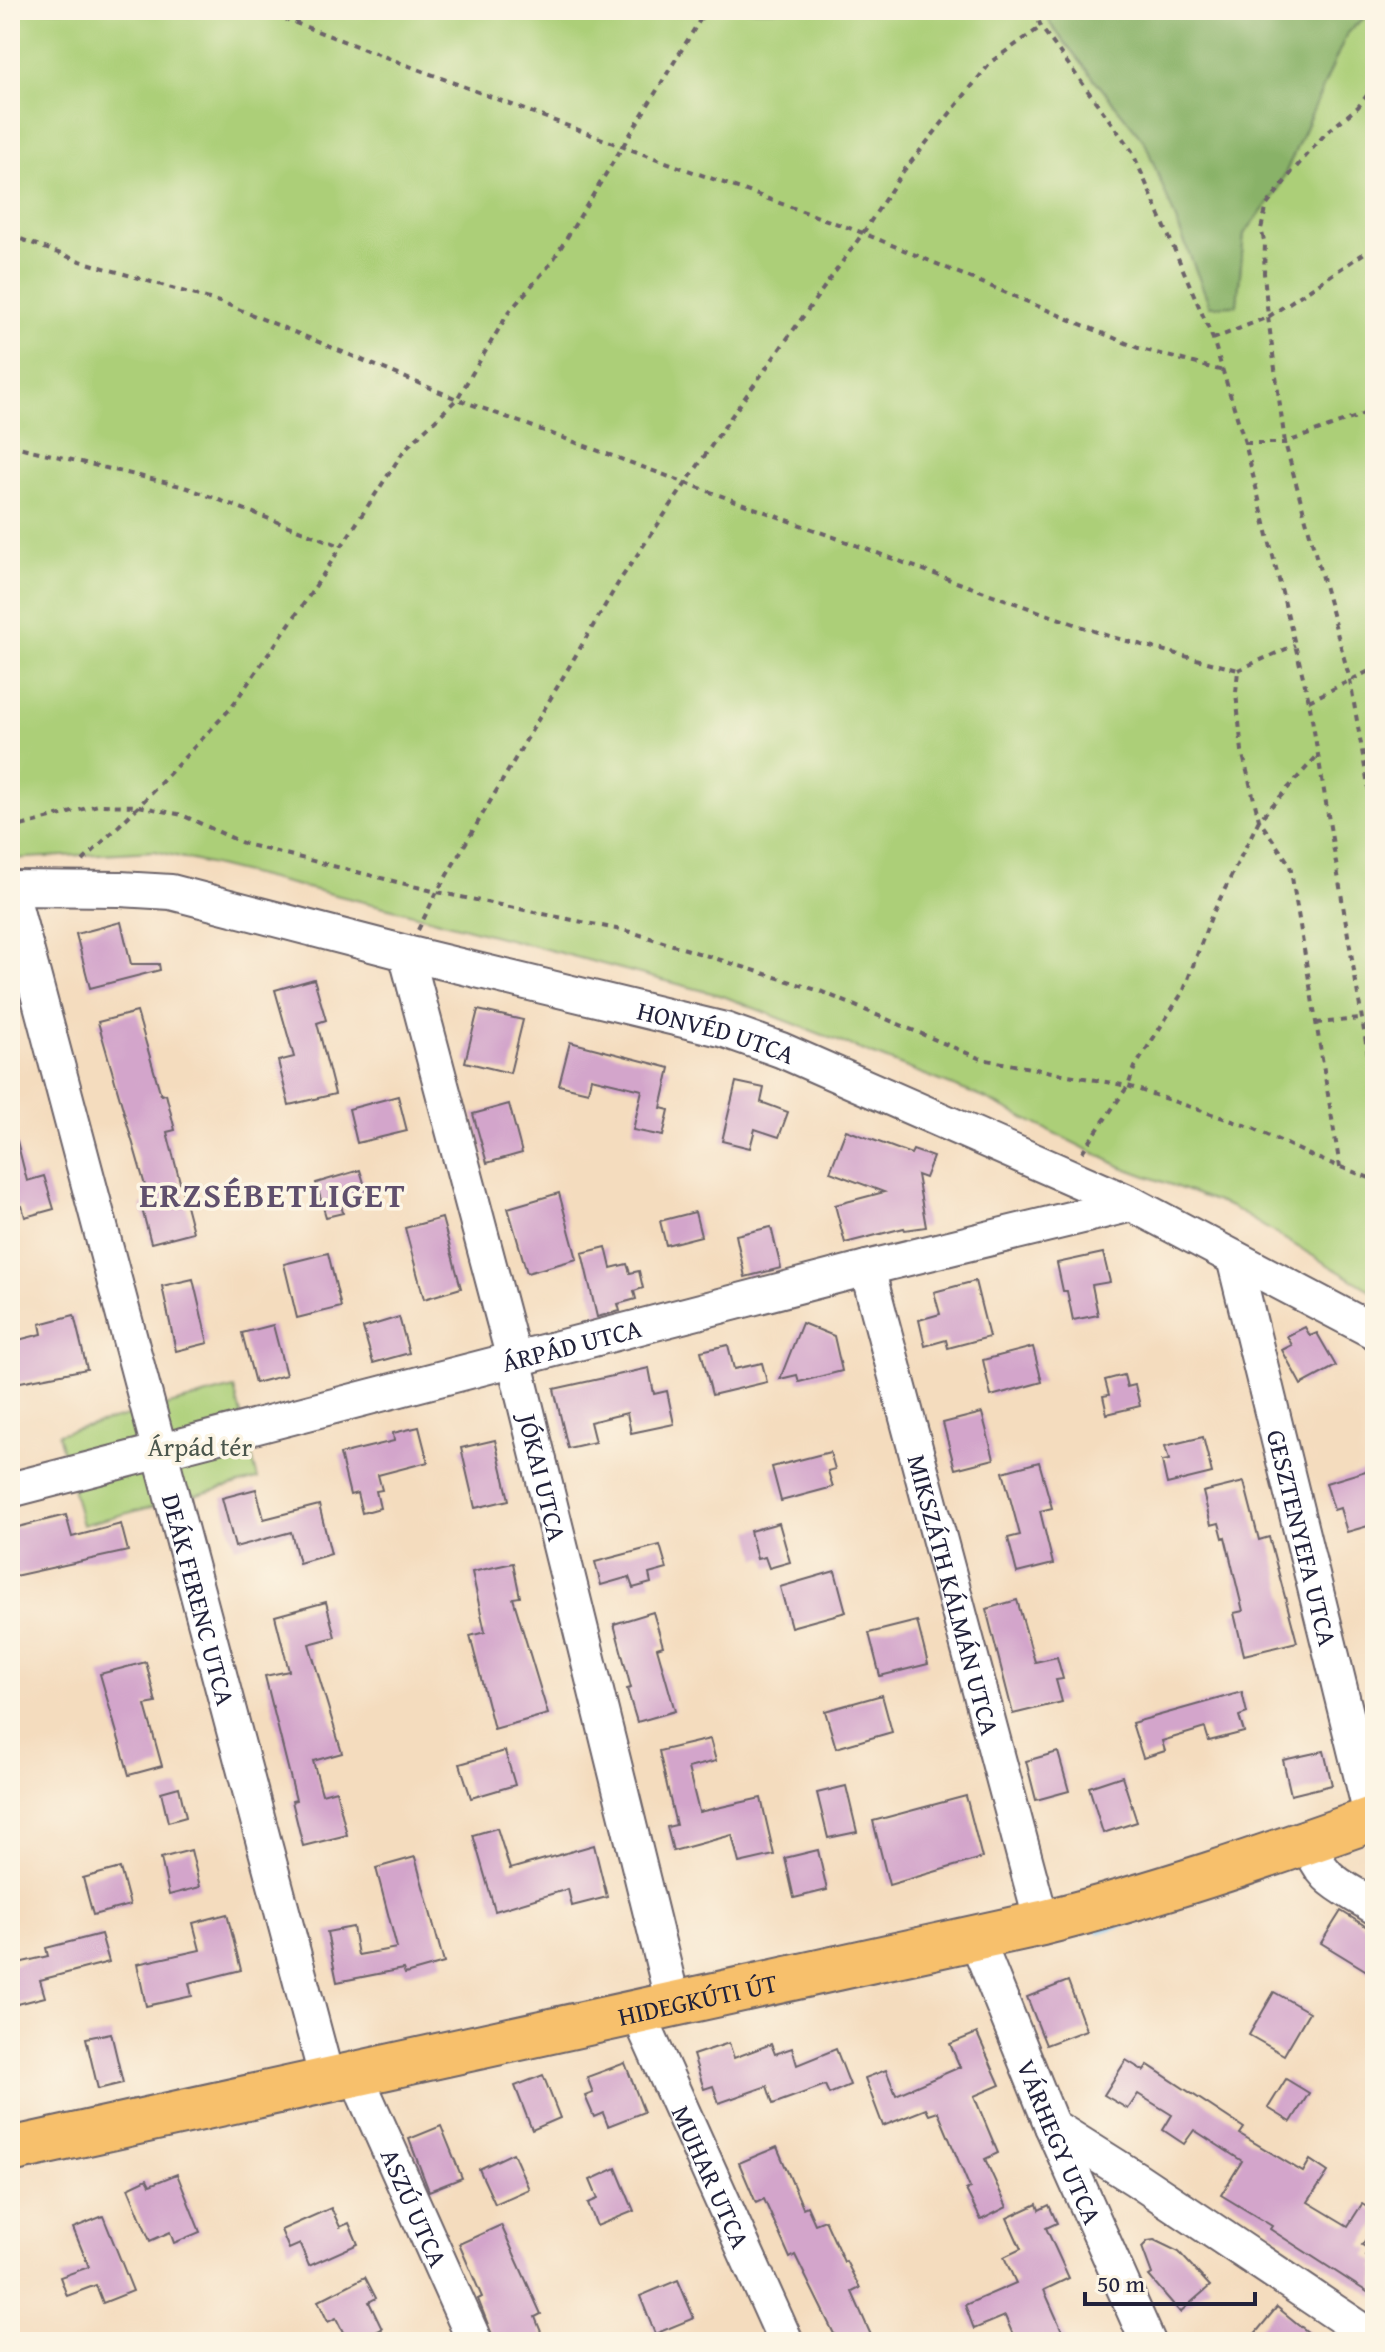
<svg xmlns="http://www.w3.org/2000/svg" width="1385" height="2352" font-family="'Gentium Book Plus',serif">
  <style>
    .green { fill: #accf78; stroke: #67785a; stroke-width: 2 }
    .forest { fill: #89b268; stroke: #566a52; stroke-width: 2 }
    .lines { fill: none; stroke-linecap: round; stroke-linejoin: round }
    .stream { stroke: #76bfef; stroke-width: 7 }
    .building { fill: #d3a5cb }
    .minor-casing { stroke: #6c6369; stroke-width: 38 }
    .major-casing { stroke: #6c6369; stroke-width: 48 }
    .path { stroke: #6c6369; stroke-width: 4; stroke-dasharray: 6 6; stroke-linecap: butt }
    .minor { stroke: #fff; stroke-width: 34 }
    .major { stroke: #f7c06c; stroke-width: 44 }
    .labels { text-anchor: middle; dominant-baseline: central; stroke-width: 7; stroke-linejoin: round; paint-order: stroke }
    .street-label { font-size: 26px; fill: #22223b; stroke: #fcf5e5 }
    .park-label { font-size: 26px; fill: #4b564d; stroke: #fcf5e5 }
    .district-label { font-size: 34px; font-weight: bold; letter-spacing: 2px; fill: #60506d; stroke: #fcf5e5 }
  </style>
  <rect width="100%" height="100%" fill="#fcf5e5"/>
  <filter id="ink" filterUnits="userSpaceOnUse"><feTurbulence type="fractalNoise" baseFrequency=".0125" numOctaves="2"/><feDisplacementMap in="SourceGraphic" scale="16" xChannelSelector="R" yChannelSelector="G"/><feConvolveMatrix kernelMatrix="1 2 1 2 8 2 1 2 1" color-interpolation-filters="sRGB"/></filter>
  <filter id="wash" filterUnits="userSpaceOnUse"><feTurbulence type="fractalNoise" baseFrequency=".006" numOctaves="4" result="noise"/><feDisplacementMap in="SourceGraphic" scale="32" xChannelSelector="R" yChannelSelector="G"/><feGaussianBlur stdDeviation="1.8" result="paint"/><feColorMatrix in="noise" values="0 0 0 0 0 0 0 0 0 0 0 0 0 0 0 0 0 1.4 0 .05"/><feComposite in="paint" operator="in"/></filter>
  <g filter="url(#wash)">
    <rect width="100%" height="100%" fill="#f4dcbe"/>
    <g class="green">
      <path d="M10 10H1046L1051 25 1145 142 1210 306 1237 304 1244 234 1277 192 1347 32 1375 10V1293L1231 1207 1122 1167 984 1098 723 996 413 914 155 851 10 859Z"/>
      <path d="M234 1388 258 1479 82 1525 58 1434Z"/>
    </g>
    <path class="forest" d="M1046 10H1373L1347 33 1277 192 1244 234 1237 305 1210 306 1145 142 1051 25Z"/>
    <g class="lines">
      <path class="stream" d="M1099 1930 1133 1920"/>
    </g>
    <g id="blocks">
      <g class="building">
        <path d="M121 922 131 964H159L160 970 90 988 76 934Z"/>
        <path d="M314 979 326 1020 317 1023 335 1094 289 1105 278 1061 294 1057 275 990Z"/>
        <path d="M478 1010 523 1020 510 1073 465 1062Z"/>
        <path d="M137 1012 161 1095 166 1094 175 1130 167 1132 193 1232 151 1243 141 1205 150 1203 98 1022Z"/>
        <path d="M570 1042 670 1068 661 1108 669 1110 663 1136 633 1130 642 1090 591 1078 588 1092 559 1085Z"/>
        <path d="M736 1082 764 1088 761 1102 788 1112 779 1137 755 1129 750 1148 722 1141Z"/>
        <path d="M398 1096 407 1131 357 1143 349 1109Z"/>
        <path d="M509 1104 522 1153 487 1163 473 1114Z"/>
        <path d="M846 1130 911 1154 913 1150 933 1157 925 1178 917 1175 926 1227 905 1230 904 1228 845 1243 835 1205 884 1192 830 1172Z"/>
        <path d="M17 1141 27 1181 44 1176 54 1209 25 1217 22 1206 10 1209V1142Z"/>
        <path d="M360 1170 368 1196 341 1204 343 1213 326 1217 316 1183Z"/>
        <path d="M559 1193 577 1259 527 1273 508 1208Z"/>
        <path d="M695 1212 701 1236 666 1245 660 1221Z"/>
        <path d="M442 1218 461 1288 424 1299 405 1228Z"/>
        <path d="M771 1227 781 1268 745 1277 736 1235Z"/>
        <path d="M606 1247 611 1268 627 1264 630 1273 639 1271 643 1288 634 1291 636 1299 618 1304 620 1311 597 1317 582 1253Z"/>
        <path d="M328 1253 341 1307 297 1318 284 1264Z"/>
        <path d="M1103 1253 1110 1282 1092 1285 1098 1315 1073 1320 1067 1291H1063L1057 1263Z"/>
        <path d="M193 1279 208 1343 176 1351 162 1286Z"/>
        <path d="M975 1281 989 1337 948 1348 946 1340 925 1346 919 1320 940 1314 934 1292Z"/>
        <path d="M74 1315 87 1369 10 1384V1342L42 1334 40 1324Z"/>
        <path d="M399 1317 409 1353 373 1363 363 1328Z"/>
        <path d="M802 1323 834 1336 842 1371 799 1382 797 1375 780 1379Z"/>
        <path d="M273 1325 286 1375 255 1383 242 1333Z"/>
        <path d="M1305 1327 1310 1336 1317 1333 1336 1366 1301 1385 1282 1350 1292 1345 1287 1336Z"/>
        <path d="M728 1345 734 1369 762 1363 767 1382 712 1395 701 1351Z"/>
        <path d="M1033 1347 1042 1382 991 1396 983 1360Z"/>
        <path d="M649 1368 654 1394 667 1391 674 1424 631 1433 627 1413 590 1422 595 1442 568 1448 554 1389Z"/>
        <path d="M1124 1375 1127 1387 1135 1385 1140 1406 1107 1414 1103 1396 1109 1395 1105 1380Z"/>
        <path d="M982 1413 994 1459 955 1469 943 1423Z"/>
        <path d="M419 1427 428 1462 378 1475 382 1490 376 1491 380 1508 362 1513 357 1493 350 1495 340 1454 394 1441 393 1433Z"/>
        <path d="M1203 1437 1212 1473 1167 1484 1162 1461 1169 1460 1165 1446Z"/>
        <path d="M495 1440 509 1500 475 1508 461 1448Z"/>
        <path d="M830 1452 835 1469 828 1471 833 1487 781 1501 772 1467Z"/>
        <path d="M1039 1462 1052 1508 1040 1511 1053 1564 1017 1573 1008 1538 1020 1535 1003 1472Z"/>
        <path d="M1369 1470 1375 1491V1524L1347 1532 1340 1508 1334 1510 1326 1483Z"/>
        <path d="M1244 1482 1259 1540 1269 1537 1297 1642 1244 1655 1234 1613 1243 1611 1225 1537 1223 1538 1219 1523 1211 1525 1203 1492Z"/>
        <path d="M256 1489 264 1519 319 1505 331 1554 299 1563 291 1532 235 1547 222 1498Z"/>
        <path d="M66 1515 72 1537 121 1524 128 1551 10 1577V1529Z"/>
        <path d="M779 1523 790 1562 769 1568 765 1557 757 1559 750 1531Z"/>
        <path d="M660 1545 667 1569 649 1574 651 1583 633 1588 629 1577 601 1585 595 1562Z"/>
        <path d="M513 1563 520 1597 513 1598 548 1714 494 1729 470 1636 485 1632 472 1572Z"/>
        <path d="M835 1571 846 1612 791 1627 780 1587Z"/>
        <path d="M1017 1600 1035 1662 1057 1657 1063 1679 1056 1680 1062 1702 1013 1714 986 1609Z"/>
        <path d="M326 1602 335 1637 309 1644 342 1753 313 1761 322 1794 336 1790 347 1835 303 1846 292 1801 296 1800 265 1676 289 1671 275 1616Z"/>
        <path d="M653 1612 663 1646 657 1648 675 1711 637 1722 627 1689 631 1688 614 1624Z"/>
        <path d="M917 1621 928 1664 880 1676 869 1633Z"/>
        <path d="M146 1662 156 1703 145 1705 162 1766 129 1775 100 1674Z"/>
        <path d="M1242 1692 1247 1713 1239 1716 1244 1732 1209 1741 1205 1728 1162 1741 1165 1751 1143 1758 1132 1723Z"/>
        <path d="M882 1695 892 1732 836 1748 825 1711Z"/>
        <path d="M710 1739 716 1761 688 1768 699 1812 761 1798 774 1855 739 1863 732 1835 673 1851 667 1827 676 1825 659 1751Z"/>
        <path d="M505 1751 515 1785 471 1798 460 1764Z"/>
        <path d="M1324 1751 1332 1785 1291 1795 1283 1760Z"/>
        <path d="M1058 1752 1069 1791 1036 1800 1026 1761Z"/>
        <path d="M1122 1776 1137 1822 1103 1833 1089 1787Z"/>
        <path d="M846 1786 857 1832 828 1838 817 1793Z"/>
        <path d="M179 1787 186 1817 168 1822 161 1792Z"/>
        <path d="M966 1796 982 1858 889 1885 873 1821Z"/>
        <path d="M497 1828 510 1869 594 1845 607 1897 572 1906 568 1889 495 1911 473 1835Z"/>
        <path d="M191 1850 200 1887 169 1895 161 1858Z"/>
        <path d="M818 1850 827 1890 794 1898 785 1858Z"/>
        <path d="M415 1857 444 1963 405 1974 403 1969 337 1982 327 1932 353 1927 358 1955 397 1948 376 1868Z"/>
        <path d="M120 1868 130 1905 93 1915 83 1878Z"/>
        <path d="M1341 1911 1375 1932V1976L1321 1943Z"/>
        <path d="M227 1914 241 1970 189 1983 192 1996 146 2006 137 1964 200 1950 193 1923Z"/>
        <path d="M101 1934 109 1962 40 1980 45 1997 10 2006V1965L48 1956 46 1948Z"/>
        <path d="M1068 1981 1086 2030 1046 2045 1027 1997Z"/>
        <path d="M1274 1992 1309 2012 1284 2055 1249 2035Z"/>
        <path d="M111 2033 123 2083 98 2089 86 2038Z"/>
        <path d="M977 2033 1000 2085 974 2096 998 2153 985 2159 1007 2207 981 2220 966 2190 970 2188 938 2112 929 2115 926 2109 883 2126 865 2078 886 2070 896 2095 960 2067 950 2044Z"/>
        <path d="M729 2043 734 2058 771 2044 775 2054 792 2048 797 2065 836 2049 850 2085 829 2094 825 2085 773 2104 767 2086 719 2103 713 2086 704 2089 693 2055Z"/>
        <path d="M1126 2060 1144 2071 1148 2065 1244 2128 1240 2134 1303 2172 1310 2160 1328 2172 1308 2202 1348 2226 1362 2204 1375 2212V2226L1362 2245 1369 2249 1365 2256 1375 2262V2297L1270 2229 1272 2226 1221 2195 1242 2161 1194 2130 1184 2144 1163 2130 1172 2115 1138 2094 1128 2109 1104 2095Z"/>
        <path d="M625 2063 644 2112 608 2126 603 2113 594 2117 585 2096 593 2093 587 2077Z"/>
        <path d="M543 2075 560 2118 532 2130 515 2086Z"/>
        <path d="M1286 2079 1309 2093 1291 2122 1268 2108Z"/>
        <path d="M441 2126 462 2178 429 2191 409 2139Z"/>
        <path d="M777 2147 803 2208 807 2206 815 2224 825 2220 844 2262 846 2261 860 2288 852 2292 874 2342H838L795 2255 790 2258 764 2199 756 2203 739 2163Z"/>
        <path d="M513 2153 529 2189 495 2204 479 2169Z"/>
        <path d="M616 2168 634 2211 597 2226 588 2203 598 2199 590 2180Z"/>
        <path d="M177 2174 200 2232 174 2243 170 2232 150 2241 128 2188 147 2179 150 2185Z"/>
        <path d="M1037 2204 1039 2210 1049 2205 1057 2223 1046 2228 1069 2278 1044 2290 1067 2342H1016L1005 2316 974 2329 965 2305 1016 2283 1004 2257 1021 2249 1007 2218Z"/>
        <path d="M331 2208 340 2227 349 2223 358 2244 309 2266 300 2244 289 2249 281 2230Z"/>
        <path d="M103 2216 133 2291 103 2303 96 2285 67 2296 60 2277 89 2267 73 2228Z"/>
        <path d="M501 2225 541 2314 535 2317 545 2342H495L478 2299 482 2297 459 2244Z"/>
        <path d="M1154 2240 1179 2252 1210 2286 1180 2312 1149 2276 1152 2274 1142 2247 1148 2241Z"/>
        <path d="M365 2277 376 2298 369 2302 382 2329 355 2342H348L336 2318 328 2322 318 2301Z"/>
        <path d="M678 2280 694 2318 655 2334 640 2296Z"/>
        <path d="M1277 2307 1320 2342H1248Z"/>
      </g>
    </g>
  </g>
  <g filter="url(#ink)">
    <use href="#blocks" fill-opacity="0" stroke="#6c6369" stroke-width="2"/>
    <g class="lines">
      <defs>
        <g id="minor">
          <path id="s1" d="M10 888 120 889 171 892 406 953 725 1030 781 1050 1132 1204 1375 1332"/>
          <path id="s2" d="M10 888 327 2080"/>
          <path id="s3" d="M406 953 514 1359 673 2003"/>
          <path id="s4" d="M1234 1258 1372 1819"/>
          <path id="s5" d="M867 1268 1042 1923"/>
          <path id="s6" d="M10 1490 867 1268 1132 1204"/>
          <path d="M1309 1841C1321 1882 1341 1885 1375 1907"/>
          <path id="s7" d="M976 1938 1052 2126 1148 2342"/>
          <path id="s8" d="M641 2011 647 2033 786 2342"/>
          <path id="s9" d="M358 2073 365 2096 475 2342"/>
          <path d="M1052 2126 1136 2179 1375 2339"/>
        </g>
        <g id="major">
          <path id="s10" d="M10 2150 1042 1923C1155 1895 1265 1857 1375 1818"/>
        </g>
      </defs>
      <use href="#minor" class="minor-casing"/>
      <use href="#major" class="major-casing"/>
      <g class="path">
        <path d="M261 10 621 146 863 233 1138 348 1223 371"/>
        <path d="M1035 10 1041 27 1132 151 1213 339 1245 443 1309 701 1375 1097"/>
        <path d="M1375 85 1358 107 1326 133 1292 172 1267 205 1261 229 1265 244 1264 273 1268 317 1285 443 1350 680 1375 826"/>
        <path d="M10 235 77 260 226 304 457 399 959 583 1108 636 1238 670 1236 693 1242 751 1259 820 1290 865 1340 1167"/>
        <path d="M1213 339 1268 317 1375 246"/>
        <path d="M1245 443H1285L1375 410"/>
        <path d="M10 445 185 487 341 546"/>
        <path d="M1238 670 1295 645"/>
        <path d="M1309 701 1375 668"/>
        <path d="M10 736 20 825"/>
        <path d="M10 829 98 805 139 806 182 815 245 844 437 892 631 932 820 991 981 1059 1128 1086 1253 1128 1314 1157 1375 1180"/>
        <path d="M83 861 139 806 230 709 309 596 405 449 457 399 509 312 552 262 706 10"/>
        <path d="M418 930 437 892 620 580 731 417 863 233 902 173 992 61 1041 27"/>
        <path d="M1316 1023 1361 1019"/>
        <path d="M1082 1152 1128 1086 1135 1067 1184 990 1211 917 1259 820 1318 755"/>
      </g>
      <use href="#minor" class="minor"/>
      <use href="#major" class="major"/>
    </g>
  </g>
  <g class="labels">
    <g class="street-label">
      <text stroke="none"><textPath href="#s1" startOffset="724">HONVÉD UTCA</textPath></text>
      <text stroke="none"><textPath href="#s6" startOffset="580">ÁRPÁD UTCA</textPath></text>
      <text stroke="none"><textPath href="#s3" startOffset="542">JÓKAI UTCA</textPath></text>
      <text stroke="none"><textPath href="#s4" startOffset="288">GESZTENYEFA UTCA</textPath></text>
      <text stroke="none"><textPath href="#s5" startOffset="338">MIKSZÁTH KÁLMÁN UTCA</textPath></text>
      <text stroke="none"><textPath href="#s2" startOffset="736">DEÁK FERENC UTCA</textPath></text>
      <text stroke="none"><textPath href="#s10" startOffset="704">HIDEGKÚTI ÚT</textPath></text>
      <text stroke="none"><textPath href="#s7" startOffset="220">VÁRHEGY UTCA</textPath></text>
      <text stroke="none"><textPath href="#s8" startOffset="180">MUHAR UTCA</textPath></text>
      <text stroke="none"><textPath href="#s9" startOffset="146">ASZÚ UTCA</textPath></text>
    </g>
    <g class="park-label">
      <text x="200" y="1446">Árpád tér</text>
    </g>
    <g class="district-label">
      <text x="273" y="1194">ERZSÉBETLIGET</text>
    </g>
  </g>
  <rect width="1385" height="2352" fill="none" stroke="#fcf5e5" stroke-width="40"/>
  <path d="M1085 2292v12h170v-12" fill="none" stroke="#22223b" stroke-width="4"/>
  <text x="1097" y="2292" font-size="24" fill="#22223b" stroke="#fcf5e5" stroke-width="6" paint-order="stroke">50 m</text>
</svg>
